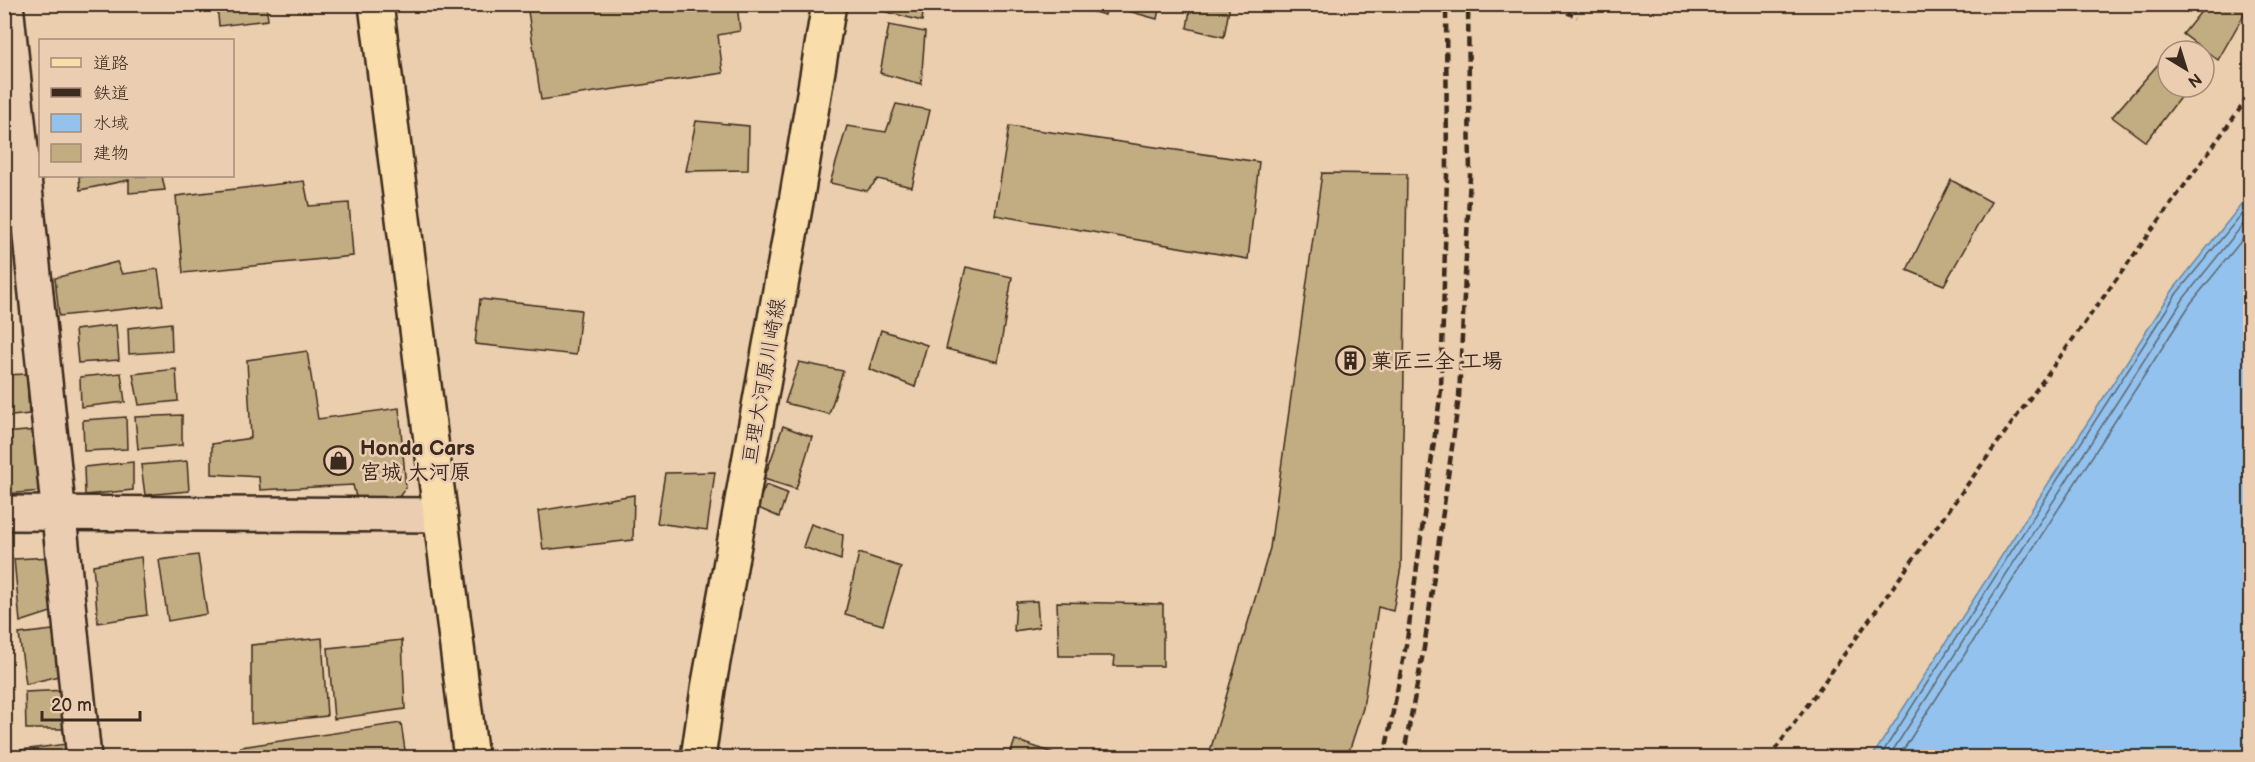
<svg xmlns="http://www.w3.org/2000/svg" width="2255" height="762" font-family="'Balsamiq Sans','Klee One',sans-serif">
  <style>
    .water { fill: #92c2ed; stroke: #6f859a; stroke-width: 1.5 }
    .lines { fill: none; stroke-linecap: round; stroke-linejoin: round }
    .shore { stroke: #5e6771; stroke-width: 1.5 }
    .building { fill: #c2ac81; stroke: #3b2a1e; stroke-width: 1.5 }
    .minor-casing { stroke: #3b2a1e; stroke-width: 38 }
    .primary-casing { stroke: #3b2a1e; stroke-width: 38 }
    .path { stroke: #3b2a1e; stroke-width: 4; stroke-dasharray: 6 4.5; stroke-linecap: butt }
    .minor { stroke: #ebceb2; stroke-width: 33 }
    .primary { stroke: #f9deab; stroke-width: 33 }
    .rail { stroke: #3b2a1e; stroke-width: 4.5; stroke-dasharray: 9 4.5; stroke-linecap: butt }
    .labels { text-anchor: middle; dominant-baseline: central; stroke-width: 5; stroke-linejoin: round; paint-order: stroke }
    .poi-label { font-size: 21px; font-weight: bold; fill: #3b2a1e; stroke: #ebceb2; text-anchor: start }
    .street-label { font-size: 21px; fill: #3b2a1e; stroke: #ebceb2 }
  </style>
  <rect width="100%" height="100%" fill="#eacead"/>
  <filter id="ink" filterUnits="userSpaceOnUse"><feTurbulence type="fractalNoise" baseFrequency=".0167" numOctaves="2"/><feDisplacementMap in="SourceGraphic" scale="12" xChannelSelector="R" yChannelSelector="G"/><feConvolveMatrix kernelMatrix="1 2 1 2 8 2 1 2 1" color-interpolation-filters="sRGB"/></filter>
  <g filter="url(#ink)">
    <path class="water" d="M2250 194V757H1872L2173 290Z"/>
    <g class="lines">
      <g class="shore">
        <path d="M1879 758 2177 293 2250 204"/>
        <path d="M1888 758 2184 298 2250 216"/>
        <path d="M1898 758 2191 303 2250 230"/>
      </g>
    </g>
    <g class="building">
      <path d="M217 4H266L268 20 219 26Z"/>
      <path d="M527 4H737L740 31 718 35 723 73 541 100Z"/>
      <path d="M872 4H924L922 21 871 8Z"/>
      <path d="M1072 4H1107L1105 15 1072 6Z"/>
      <path d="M1122 4H1160L1157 19 1121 9Z"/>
      <path d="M1191 4H1230L1224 37 1187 28Z"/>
      <path d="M2207 4H2250L2218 60 2183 34Z"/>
      <path d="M889 25 925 32 921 84 880 73Z"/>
      <path d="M2168 53V87H2188L2146 142 2112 117Z"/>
      <path d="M896 104 930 110 912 187 878 179 867 191 830 183 847 126 886 132Z"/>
      <path d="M696 121 749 126 748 170 686 171Z"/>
      <path d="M1009 126 1259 162 1248 259 995 215Z"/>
      <path d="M1322 173 1407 174 1401 567 1393 611 1378 607 1363 708 1347 758H1208L1270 548Z"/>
      <path d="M79 176H162L165 190 129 193V180L80 190Z"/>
      <path d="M1951 180 1991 202 1944 285 1907 270Z"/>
      <path d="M304 181 309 206 349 203 353 256 183 273 176 196Z"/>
      <path d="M4 186 8 224H4Z"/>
      <path d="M117 262 122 274 158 269 163 305 59 316 55 278Z"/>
      <path d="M966 267 1012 277 998 362 946 349Z"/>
      <path d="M480 299 581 310 576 355 475 344Z"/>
      <path d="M171 323 172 351 129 354 128 328Z"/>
      <path d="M116 325 119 360 78 363 75 330Z"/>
      <path d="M881 330 927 345 915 387 869 369Z"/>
      <path d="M307 351 318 419 399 408 406 487 399 497H356L353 485 260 490 259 477 212 474V444L251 438 247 360Z"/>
      <path d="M799 362 843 371 829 414 785 403Z"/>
      <path d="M176 369 178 401 139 405 133 374Z"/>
      <path d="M121 373 125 402 81 407 80 377Z"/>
      <path d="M27 374 29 414 4 417V375Z"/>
      <path d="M182 415V445L138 449 135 417Z"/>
      <path d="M126 417 127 449 84 451 83 420Z"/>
      <path d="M783 426 812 437 796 489 764 479Z"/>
      <path d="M37 430 44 491 4 494V433Z"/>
      <path d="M187 461 189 491 145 495 141 465Z"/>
      <path d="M133 462V490L85 495 84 467Z"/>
      <path d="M715 472 707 530 657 523 665 473Z"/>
      <path d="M766 485 787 493 779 517 756 507Z"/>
      <path d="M634 495 633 540 543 550 538 511Z"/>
      <path d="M811 524 843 535 841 560 803 547Z"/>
      <path d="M859 553 901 567 883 625 845 614Z"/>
      <path d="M198 555 207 614 168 621 159 560Z"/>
      <path d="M52 557 57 610 20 622 14 559Z"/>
      <path d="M141 557 147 615 98 623 93 565Z"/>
      <path d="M1037 601 1039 627 1014 631 1016 602Z"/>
      <path d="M1057 602 1163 604V666H1114L1115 656H1059Z"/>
      <path d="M61 629 63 675 26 684 19 634Z"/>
      <path d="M322 638 327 716 251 724V645Z"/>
      <path d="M402 640 405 709 334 719 328 648Z"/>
      <path d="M67 690 70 729H26L25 692Z"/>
      <path d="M401 723 406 757 241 758V747Z"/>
      <path d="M1015 740 1068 758H1009Z"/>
      <path d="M73 743V758H15V751Z"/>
    </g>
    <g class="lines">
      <defs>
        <g id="minor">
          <path d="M6 4 84 758"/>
          <path d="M4 513 440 515"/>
        </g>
        <g id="primary">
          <path d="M376 4 471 758"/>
          <path d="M698 758 708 689 796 202 829 4"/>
        </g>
      </defs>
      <use href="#minor" class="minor-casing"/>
      <use href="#primary" class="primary-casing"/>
      <g class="path">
        <path d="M1548 4 1577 17"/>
        <path d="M1769 758 2250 95"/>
      </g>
      <use href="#minor" class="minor"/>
      <use href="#primary" class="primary"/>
      <g class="rail">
        <path d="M1384 758 1407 640 1441 390 1447 176 1446 4"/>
        <path d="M1403 758 1424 648 1459 397 1470 176 1468 4"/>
      </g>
    </g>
  </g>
  <defs>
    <symbol id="building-ring" viewBox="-11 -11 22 22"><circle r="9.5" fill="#ebceb2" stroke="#3b2a1e" stroke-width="1.5"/><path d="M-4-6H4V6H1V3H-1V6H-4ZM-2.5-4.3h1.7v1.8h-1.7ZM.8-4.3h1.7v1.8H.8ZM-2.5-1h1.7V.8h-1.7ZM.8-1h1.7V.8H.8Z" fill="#3b2a1e"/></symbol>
    <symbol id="shop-ring" viewBox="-11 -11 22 22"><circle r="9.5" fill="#ebceb2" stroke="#3b2a1e" stroke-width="1.5"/><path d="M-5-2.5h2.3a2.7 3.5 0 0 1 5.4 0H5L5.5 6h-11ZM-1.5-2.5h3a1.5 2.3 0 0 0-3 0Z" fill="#3b2a1e"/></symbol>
  </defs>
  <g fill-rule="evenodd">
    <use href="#building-ring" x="1334" y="344" width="33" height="33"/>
    <use href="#shop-ring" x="322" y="444" width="33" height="33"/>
  </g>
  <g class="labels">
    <g class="poi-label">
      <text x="1371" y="361">菓匠三全 工場</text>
      <text x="360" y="448">Honda Cars<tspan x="360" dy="24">宮城 大河原</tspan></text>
    </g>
    <g class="street-label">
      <text transform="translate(764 381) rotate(-80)">亘理大河原川崎線</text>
    </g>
  </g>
  <rect width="2255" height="762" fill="none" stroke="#ebceb2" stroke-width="24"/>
  <rect x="12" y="12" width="2231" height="738" fill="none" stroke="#3b2a1e" stroke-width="2" filter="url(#ink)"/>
  <rect x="39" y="39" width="195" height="138" fill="#ebceb2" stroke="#a58c77" stroke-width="1.5"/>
  <rect x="51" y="58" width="30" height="9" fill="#f9deab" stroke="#a58c77" stroke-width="1.5"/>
  <text x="93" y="69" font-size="18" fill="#3b2a1e">道路</text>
  <rect x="51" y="88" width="30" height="9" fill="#3b2a1e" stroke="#a58c77" stroke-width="1.5"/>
  <text x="93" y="99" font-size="18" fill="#3b2a1e">鉄道</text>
  <rect x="51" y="114" width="30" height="18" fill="#92c2ed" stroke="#a58c77" stroke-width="1.5"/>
  <text x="93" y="129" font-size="18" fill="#3b2a1e">水域</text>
  <rect x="51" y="144" width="30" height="18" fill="#c2ac81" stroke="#a58c77" stroke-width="1.5"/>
  <text x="93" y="159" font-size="18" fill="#3b2a1e">建物</text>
  <g transform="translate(2186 69) rotate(142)"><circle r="28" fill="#ebceb2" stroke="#a58c77" stroke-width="1.5"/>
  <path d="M0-4.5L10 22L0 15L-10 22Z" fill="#3b2a1e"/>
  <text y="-9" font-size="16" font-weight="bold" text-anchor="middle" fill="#3b2a1e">N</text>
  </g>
  <path d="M42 711v9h98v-9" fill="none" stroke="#3b2a1e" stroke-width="3"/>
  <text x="51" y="711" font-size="18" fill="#3b2a1e" stroke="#ebceb2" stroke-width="4.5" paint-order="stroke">20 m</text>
</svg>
